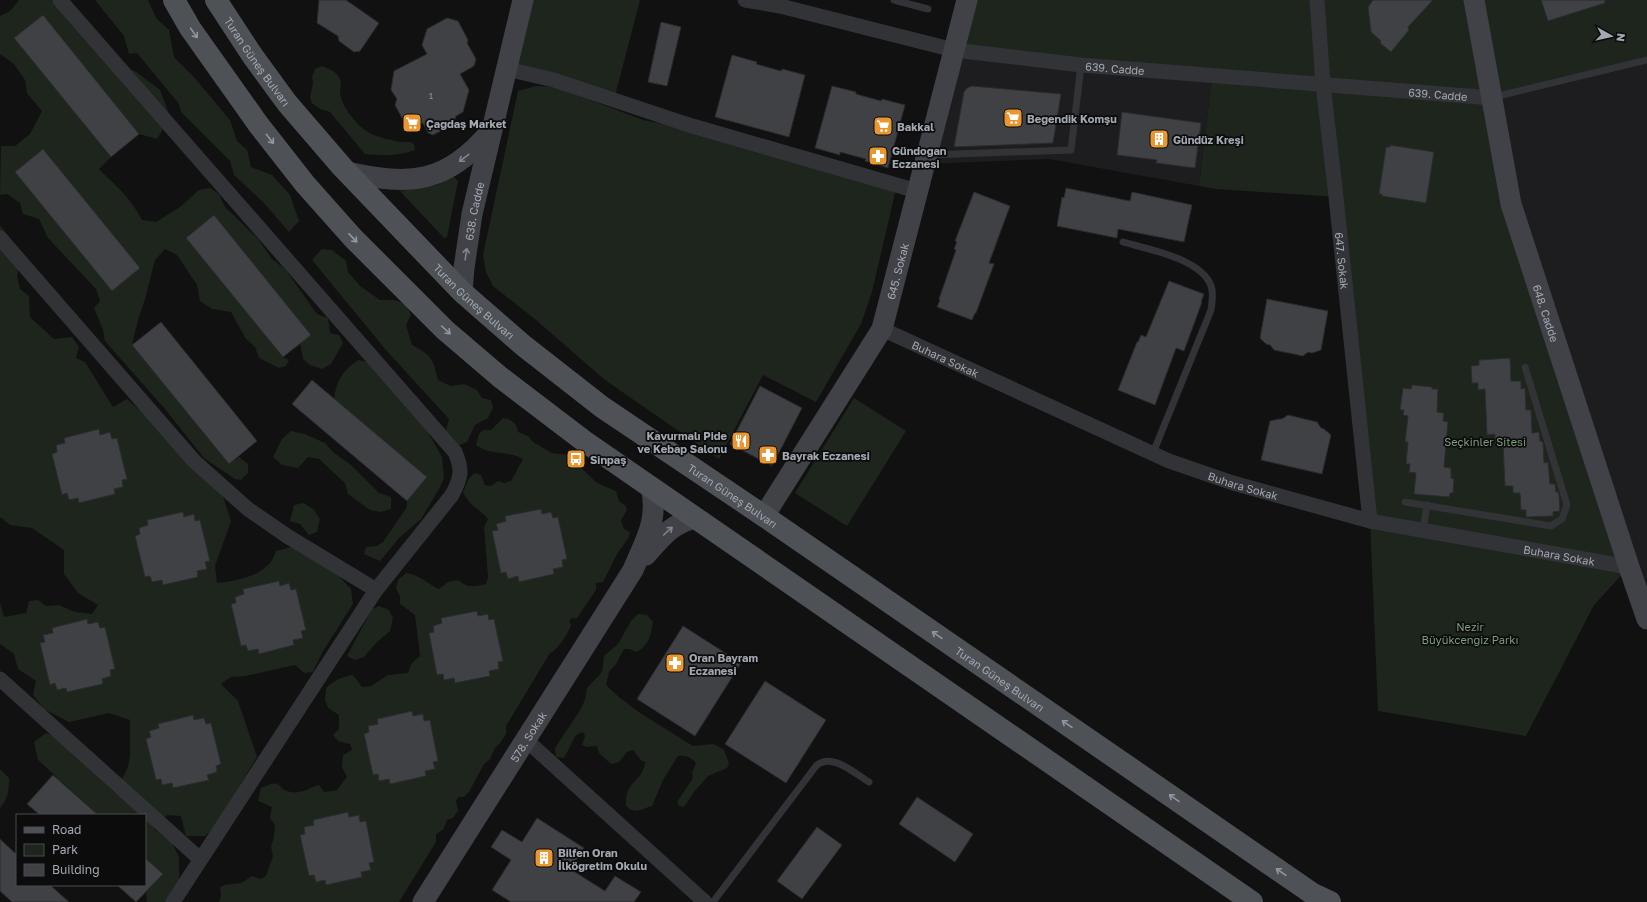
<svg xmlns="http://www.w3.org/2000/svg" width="1647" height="902" font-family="'Golos Text',sans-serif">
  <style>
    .built { fill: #1d1d1f }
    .green { fill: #1d251d }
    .building { fill: #404145; stroke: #2b2b2e }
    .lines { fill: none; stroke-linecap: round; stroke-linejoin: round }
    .lane { stroke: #323337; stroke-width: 7 }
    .street { stroke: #323337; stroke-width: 15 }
    .secondary { stroke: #404247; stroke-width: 21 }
    .primary { stroke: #4e5156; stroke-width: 22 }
    .oneway { stroke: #9297a0 }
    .oneway2 { stroke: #80858d }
    .labels { text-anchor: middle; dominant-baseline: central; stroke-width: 3.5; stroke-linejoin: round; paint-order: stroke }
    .number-label { font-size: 9px; fill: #8a8f97 }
    .street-label { font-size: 11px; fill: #a3a9b2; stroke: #0c0c0d }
    .poi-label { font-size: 11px; font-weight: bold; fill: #a3a9b2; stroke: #0c0c0d; text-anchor: start }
    .park-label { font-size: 11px; fill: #7c9d7a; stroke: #0c0c0d }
  </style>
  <rect width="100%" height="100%" fill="#111112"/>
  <g class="built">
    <path d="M954 50 1212 75 1199 186 1049 159 924 164Z"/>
    <path d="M1647 60V619L1511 204 1492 98Z"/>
  </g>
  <g class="green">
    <path d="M19 0H69L103 39 109 65 135 71 160 90 168 111 162 131 157 139 139 134 43 15 15 38 111 157 99 169C117 187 130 197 142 220L156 222 180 207 199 190 210 188 219 194 225 207 258 239 272 259 285 269 317 314 328 318 330 333 339 335 343 343 331 364 322 369 310 365 303 359 300 343 283 357 289 360 286 366 279 368 259 358 255 347 246 339 231 312 212 309 200 301 197 285 177 255 165 249 155 260 145 299 138 320 132 345 229 464 239 457 248 464V473L241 480 235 479 204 458 165 409 105 341 103 330 94 308 100 301 96 289 48 238 39 219 23 214 20 203 7 194 0 195 1 146H15L30 134 42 111 27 93 25 80 14 64 0 54V16L10 11Z"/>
    <path d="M95 0H148L156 18 169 30 174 57 193 76 230 120 237 141 247 150 251 167 272 175 290 195 299 221 289 232 263 202 234 175 230 161 181 112 179 104 137 53 129 54 124 36Z"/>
    <path d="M523 0H640L614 100 507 69Z"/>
    <path d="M967 0H1647V60L1492 98 1511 204 1629 567 1594 605 1526 736 1378 711 1370 521 1336 197 1216 189 1199 186 1212 76 954 50Z"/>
    <path d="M322 66C330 69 340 73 341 83 341 86 340 90 340 93 341 103 349 114 356 122 369 136 382 138 400 142 405 143 409 140 414 144L415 150C400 156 381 156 365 154L330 112 320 109 312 103 310 98 313 83 312 77 315 69Z"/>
    <path d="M536 86 556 87 643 120 687 129 896 189 872 292 861 324 816 402 763 375 719 459 605 380 536 320 493 286 486 272 483 255 518 91Z"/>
    <path d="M453 176 458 181 447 237 444 238 400 191 437 185Z"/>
    <path d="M0 225 22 254 17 276 20 289 29 296 30 317 54 339 72 337 79 347 76 358 85 362 113 407 127 399 150 419 223 496 231 521 215 566 217 583C234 581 255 578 268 565 272 562 274 556 276 551L292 547 333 570 351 589 353 604 323 651 313 672 304 673 295 665 246 676 231 677 221 684 238 701 257 757 215 827 205 836H186L181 816 167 815 154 829 171 841 179 857V879L166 902H147L146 893 162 874 145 858V815H98L38 760 34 742 46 733 54 736 115 793 128 767 130 756V720L109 713 69 722 44 709 33 695 36 681 18 669 14 654 0 644V603L4 617 26 613 29 601 38 600 46 606 59 605 75 612 92 614 98 605 78 593 64 574V550L32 528 10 525 0 517Z"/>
    <path d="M322 249 332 250 346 261 348 272 360 286 380 300H394L406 304 411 315 406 325 412 345C432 356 433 358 438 380L451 386 464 384 477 390 482 398 491 400 493 408 488 418 475 425 467 442 458 446 445 434 449 419 386 350 312 260Z"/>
    <path d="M358 360 368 362 421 423 430 436 442 457 444 478 439 489 421 519 399 538 380 561 364 554 366 547 377 546 383 542 407 507V501L427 477 334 399C337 379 342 372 358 360Z"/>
    <path d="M854 398 906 431 847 526 795 493Z"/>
    <path d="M503 418C511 419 517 423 518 432L528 436 533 442 552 453 568 455 597 483 616 491 619 501 626 506 627 510 621 520 624 529 630 532 629 537 617 554 603 582 596 583V590L577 618H572L569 621 571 625C569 632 557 651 550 653L506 726V734L500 743 495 748 490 759 484 764 469 792 464 797H458L456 801 458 811 453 818 447 820 443 830 436 834V842L399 902H219L221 896 220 888 224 885 241 883 252 876 260 879 266 876 273 856 271 847 274 837 275 825 270 818 272 807 258 801 261 788C285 777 274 789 291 792 301 794 309 788 319 785L324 792 337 790 347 777 342 767 343 755 352 750 350 744 338 741 333 735 339 729V715L328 708 325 700 326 688C334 680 342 677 353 675L362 687 371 686 388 675 408 673 411 664 420 656 415 615 400 604V597L396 588 398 580 406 573C418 574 428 584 439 589L448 582 458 580C467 588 475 587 486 584L488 577 484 527 488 519C478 507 470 507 463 492L469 478 475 473 481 475 485 485 491 486 498 481 504 483 511 481 523 459C509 450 489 456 476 445L479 434 483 430H491Z"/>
    <path d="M291 431 305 434 325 443 333 452 351 465 379 493 391 497V509L381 512 370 510 348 494 345 483 319 459 308 457 298 468 282 465 273 457 282 439Z"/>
    <path d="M304 503 314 510 320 519 317 532 309 535 300 524 290 521 294 505Z"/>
    <path d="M379 606 389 610 393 618 390 631 377 642 364 657 355 660 347 656 372 609Z"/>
    <path d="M638 614 647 615 653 622C651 635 649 645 637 652L629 649H624L616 664 609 672 606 685 619 697 640 713 693 746 714 744 724 750 729 763 727 768 708 776 694 792 684 807 679 806 677 802 693 778 692 773 696 763C691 757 685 755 678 756L663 780 652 806C641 809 635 815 626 806 624 781 644 781 645 762L641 760 633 750 627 752 619 762 611 764 599 753 597 746 587 747 582 745 585 736 583 732 576 735 564 758 556 757 555 748 579 712 585 700 587 688 602 672 604 656 618 644 631 621Z"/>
    <path d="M0 769 9 778C9 790 8 799 0 808Z"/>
  </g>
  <g class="building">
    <path d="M319 0H346L379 23 360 51 354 52 339 41 338 36 317 23Z"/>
    <path d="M1373 0H1433L1408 27 1409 30 1391 52 1380 43 1381 41 1371 32 1368 7Z"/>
    <path d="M1541 0H1605V3L1548 21Z"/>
    <path d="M43 15 139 134 111 157 14 38Z"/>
    <path d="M447 18 458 21 468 40 467 43 476 59 474 66 460 74 469 90 463 112 456 116 453 124 433 135 428 133 423 123 409 131 395 105 397 99 391 90 394 71 427 54 422 45 427 29Z"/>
    <path d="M661 22 681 27 667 86 648 82Z"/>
    <path d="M732 55 757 62 756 64 781 71 782 69 805 75 789 137 715 117Z"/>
    <path d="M832 86 856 92V94L881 101 882 99 905 105 888 168 865 161 866 159 840 152V155L815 148Z"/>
    <path d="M972 86 1061 94 1053 143 954 147 964 92 967 88Z"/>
    <path d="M1122 112 1201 123 1195 168 1156 163 1157 160 1117 155Z"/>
    <path d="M1390 145 1434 152 1426 203 1382 196V194H1379L1386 147H1390Z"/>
    <path d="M43 149 140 268 112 291 15 172Z"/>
    <path d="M1066 188 1130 201 1132 192 1192 205 1184 242 1118 229 1117 238 1057 226 1062 197 1064 198Z"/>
    <path d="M974 192 1010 206 989 263 994 264 976 313H975L972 320 937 307 940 300 939 299 956 250 954 249 957 242 955 241Z"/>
    <path d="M214 215 311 335 283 357 186 238Z"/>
    <path d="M1169 281 1204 294 1201 302H1202L1184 351 1176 348 1155 405 1118 390 1137 342H1138L1141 335 1146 337Z"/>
    <path d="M1267 299 1328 311 1321 350 1312 353 1308 352 1303 356 1274 350 1270 345 1266 344 1260 338Z"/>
    <path d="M161 322 257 441 229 464 132 345Z"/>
    <path d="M1510 358 1511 381H1521V389L1525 388 1526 410H1531L1532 433 1539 432 1540 441 1543 442 1544 463 1548 462 1550 484H1555L1556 492H1558L1559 495 1560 511 1553 512V516L1526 517V510H1521L1520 493H1513V486H1505L1503 443H1495V434L1487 435 1485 389 1478 390V383H1472L1471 366 1479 365V360Z"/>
    <path d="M312 380 427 477 407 501 292 404Z"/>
    <path d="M1412 385 1432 387V389H1438L1437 412 1444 413 1443 421 1448 422 1444 467 1451 468V478L1454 479 1453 493H1450L1449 497 1414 494 1416 473 1409 472 1410 464H1406L1408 442H1405L1408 416 1403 415 1404 410H1400L1403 388 1411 389Z"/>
    <path d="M760 386 802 408 772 466 730 444Z"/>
    <path d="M1288 415 1317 422 1321 428 1324 429 1331 435 1322 474 1261 460 1270 421 1279 419H1282Z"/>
    <path d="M99 429 100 435 110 432 112 439 117 438 127 479 122 480 123 487 114 489 115 494 79 503 78 498 69 500 67 493 62 495 52 454 57 452 56 445 65 443 64 438Z"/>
    <path d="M541 509 542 514 551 512 553 518 558 517 567 559 562 560 563 567 553 569 554 574 519 582 518 576 508 579 506 572 501 573 492 531 498 530 496 524 506 521 505 516Z"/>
    <path d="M183 512 184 517 194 514 195 521 200 520 210 561 205 562 207 569 197 571 198 577 163 585 162 580 152 582 150 576 145 577 135 536 140 534 139 528 148 525 147 520Z"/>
    <path d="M279 581 280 586 289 583 291 590 296 589 306 630 301 631 303 638 293 640 294 645 259 654 258 649 248 651 246 645 241 646 231 604 236 603 235 597 244 594 243 589Z"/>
    <path d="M477 611 478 616 488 614 489 620 494 619 503 661 498 662 499 669 489 671 490 676 455 683 454 678 444 680 443 674 437 675 429 633 434 632 433 626 442 623 441 618Z"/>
    <path d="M87 619 88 624 98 622 100 628 105 627 115 669 110 670 111 676 102 679 103 684 67 692 66 688 57 690 55 683 50 685 40 643 45 642 43 635 53 633 52 628Z"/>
    <path d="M683 626 741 663 695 736 637 699Z"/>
    <path d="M765 681 826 720 786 783 725 744Z"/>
    <path d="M412 711 413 716 423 714 424 721 430 720 438 761 433 762 435 769 425 771 426 776 390 784 389 779 379 781 378 774 373 775 364 734 369 732 368 726 378 724 377 719Z"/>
    <path d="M193 715 194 720 204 718 206 724 211 723 221 764 216 766 217 772 207 775 209 780 173 788 172 783 162 785 161 779 156 780 146 739 151 737 149 731 159 728 158 724Z"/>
    <path d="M53 775 98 815H40L27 804Z"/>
    <path d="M917 797 973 834 955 862 899 824Z"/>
    <path d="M348 812 349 817 359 815 360 822 366 821 374 862 369 863 371 870 361 872 362 877 326 885 325 880 316 882 314 875 309 876 300 835 305 834 304 827 314 825 313 820Z"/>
    <path d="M537 818 584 848 570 869 605 891 615 876 641 892 634 902H511L492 890 511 860 491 847 502 830 522 842Z"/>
    <path d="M817 827 842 845 802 899 777 881Z"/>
    <path d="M0 839 17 855V885H50L69 902H12L0 891Z"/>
    <path d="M145 858 163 874 136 902 117 885H145Z"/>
  </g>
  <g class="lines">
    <g class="lane">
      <path d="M894 0 928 9"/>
      <path d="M1494 97 1647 60"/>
      <path d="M929 155 1071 150 1081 65"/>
      <path d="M1123 242C1148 249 1202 259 1211 286 1214 293 1212 302 1211 310L1153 453"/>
      <path d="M1405 502 1551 526 1562 519 1567 505 1525 367"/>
      <path d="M1423 530 1427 505"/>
      <path d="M713 902 816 766C832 752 854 773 869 782"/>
    </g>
    <g class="street">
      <path d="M60 0 455 452C463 470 461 478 452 495L376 590 173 902"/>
      <path id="s1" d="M745 0 780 6 954 50 1081 65 1492 98"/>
      <path id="s2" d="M1317 0 1323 84 1336 197 1370 521"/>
      <path d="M507 69 554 80 689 125 917 191"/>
      <path d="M0 238 194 461 248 509 287 536 376 590"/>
      <path id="s3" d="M882 329 1169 461 1233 483 1370 521 1629 567"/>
      <path d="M0 679 200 859"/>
      <path d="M526 740 705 902"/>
    </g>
    <g class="secondary">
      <path id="s4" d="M1474 0 1511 204 1629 567 1647 619"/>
      <path d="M347 172C410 186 446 184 490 132"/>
      <path id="s5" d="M462 292 464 268 472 214 523 0"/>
      <path id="s6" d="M764 516 882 329 967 0"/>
      <path d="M646 555C662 537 671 524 695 518"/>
      <path id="s7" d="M423 902 633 570C645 541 659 520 651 487"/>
    </g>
    <g class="primary">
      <path d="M174 0 190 28 258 124 305 184 353 238 445 330 500 377 584 441 1252 902"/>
      <path id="s8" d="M216 0 252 55 287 103 343 168 462 292 524 346 602 407 764 516 1313 894 1330 902"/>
    </g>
  </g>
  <defs><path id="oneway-shaft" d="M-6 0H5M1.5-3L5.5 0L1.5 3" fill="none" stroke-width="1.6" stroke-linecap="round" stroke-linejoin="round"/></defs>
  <g class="oneway">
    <use href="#oneway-shaft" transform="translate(194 33) rotate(55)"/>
    <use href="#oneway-shaft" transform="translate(270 139) rotate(52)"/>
    <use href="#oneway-shaft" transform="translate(353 238) rotate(47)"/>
    <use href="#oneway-shaft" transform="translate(446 330) rotate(42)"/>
    <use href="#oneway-shaft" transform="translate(937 635) rotate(-145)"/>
    <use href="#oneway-shaft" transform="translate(1067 724) rotate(-145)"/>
    <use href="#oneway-shaft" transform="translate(1174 798) rotate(-145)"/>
    <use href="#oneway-shaft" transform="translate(1281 872) rotate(-145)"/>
  </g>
  <g class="oneway2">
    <use href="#oneway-shaft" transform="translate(464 158) rotate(143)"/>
    <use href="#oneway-shaft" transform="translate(466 254) rotate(-82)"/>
    <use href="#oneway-shaft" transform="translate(668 531) rotate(-42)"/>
  </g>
  <defs>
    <symbol id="supermarket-square" viewBox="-11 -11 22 22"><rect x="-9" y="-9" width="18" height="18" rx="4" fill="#ea9731" stroke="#0c0c0d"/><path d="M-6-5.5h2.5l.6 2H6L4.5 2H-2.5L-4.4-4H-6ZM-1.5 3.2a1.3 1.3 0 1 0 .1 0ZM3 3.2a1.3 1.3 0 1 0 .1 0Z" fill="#fff"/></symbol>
    <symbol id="building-square" viewBox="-11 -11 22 22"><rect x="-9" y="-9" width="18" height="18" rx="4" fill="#ea9731" stroke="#0c0c0d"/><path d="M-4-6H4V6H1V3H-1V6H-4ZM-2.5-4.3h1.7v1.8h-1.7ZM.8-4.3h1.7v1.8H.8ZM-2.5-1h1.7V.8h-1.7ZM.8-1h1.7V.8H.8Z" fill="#fff"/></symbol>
    <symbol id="pharmacy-square" viewBox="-11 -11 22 22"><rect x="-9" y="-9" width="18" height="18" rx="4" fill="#ea9731" stroke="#0c0c0d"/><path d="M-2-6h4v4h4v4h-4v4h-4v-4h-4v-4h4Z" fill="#fff"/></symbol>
    <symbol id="restaurant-square" viewBox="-11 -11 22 22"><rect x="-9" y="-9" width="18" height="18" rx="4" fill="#ea9731" stroke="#0c0c0d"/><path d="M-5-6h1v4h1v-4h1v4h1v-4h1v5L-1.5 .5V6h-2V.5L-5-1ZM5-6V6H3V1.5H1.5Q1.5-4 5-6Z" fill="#fff"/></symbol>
    <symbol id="bus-square" viewBox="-11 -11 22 22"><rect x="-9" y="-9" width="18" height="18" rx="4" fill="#ea9731" stroke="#0c0c0d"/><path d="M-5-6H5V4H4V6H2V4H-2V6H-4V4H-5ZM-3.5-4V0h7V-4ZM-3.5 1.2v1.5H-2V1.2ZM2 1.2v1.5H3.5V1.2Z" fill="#fff"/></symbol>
  </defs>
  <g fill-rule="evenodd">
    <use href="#supermarket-square" x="1002" y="107" width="22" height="22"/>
    <use href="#supermarket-square" x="401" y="112" width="22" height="22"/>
    <use href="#supermarket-square" x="872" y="115" width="22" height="22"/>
    <use href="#building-square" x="1148" y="128" width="22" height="22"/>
    <use href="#pharmacy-square" x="867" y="145" width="22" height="22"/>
    <use href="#restaurant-square" x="730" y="430" width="22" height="22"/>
    <use href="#pharmacy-square" x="757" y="444" width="22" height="22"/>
    <use href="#bus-square" x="565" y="448" width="22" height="22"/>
    <use href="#pharmacy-square" x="664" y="652" width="22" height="22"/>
    <use href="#building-square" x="533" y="847" width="22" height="22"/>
  </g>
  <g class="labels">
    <g class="number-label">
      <text x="431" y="95">1</text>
    </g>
    <g class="street-label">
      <text stroke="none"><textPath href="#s8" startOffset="74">Turan Güneş Bulvarı</textPath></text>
      <text stroke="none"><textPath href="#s1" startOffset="377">639. Cadde</textPath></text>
      <text stroke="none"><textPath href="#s1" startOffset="701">639. Cadde</textPath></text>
      <text stroke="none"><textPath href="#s5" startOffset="82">638. Cadde</textPath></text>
      <text stroke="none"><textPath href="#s2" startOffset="262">647. Sokak</textPath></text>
      <text stroke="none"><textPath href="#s6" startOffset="281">645. Sokak</textPath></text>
      <text stroke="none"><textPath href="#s8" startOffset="398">Turan Güneş Bulvarı</textPath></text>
      <text stroke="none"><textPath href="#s4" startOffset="322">648. Cadde</textPath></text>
      <text stroke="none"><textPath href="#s3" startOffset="70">Buhara Sokak</textPath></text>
      <text stroke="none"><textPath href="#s3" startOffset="394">Buhara Sokak</textPath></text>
      <text stroke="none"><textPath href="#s8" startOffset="722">Turan Güneş Bulvarı</textPath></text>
      <text stroke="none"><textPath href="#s3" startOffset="718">Buhara Sokak</textPath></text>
      <text stroke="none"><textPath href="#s8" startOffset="1046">Turan Güneş Bulvarı</textPath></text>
      <text stroke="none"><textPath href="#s7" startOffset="196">578. Sokak</textPath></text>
    </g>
    <g class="poi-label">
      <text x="1027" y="118">Beğendik Komşu</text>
      <text x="426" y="123">Çağdaş Market</text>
      <text x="897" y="126">Bakkal</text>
      <text x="1173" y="139">Gündüz Kreşi</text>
      <text x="892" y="150">Gündoğan<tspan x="892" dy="13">Eczanesi</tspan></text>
      <text x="727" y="435" text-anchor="end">Kavurmalı Pide<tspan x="727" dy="13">ve Kebap Salonu</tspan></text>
      <text x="782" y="455">Bayrak Eczanesi</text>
      <text x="590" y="459">Sinpaş</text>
      <text x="689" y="657">Oran Bayram<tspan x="689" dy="13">Eczanesi</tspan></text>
      <text x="558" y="852">Bilfen Oran<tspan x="558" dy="13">İlköğretim Okulu</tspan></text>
    </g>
    <g class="park-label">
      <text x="1485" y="441">Seçkinler Sitesi</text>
      <text x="1470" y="626">Nezir<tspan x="1470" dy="13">Büyükcengiz Parkı</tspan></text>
    </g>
  </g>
  <rect x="16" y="814" width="130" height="72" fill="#0c0c0d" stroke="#484b4f"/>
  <rect x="24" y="827" width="20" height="6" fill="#4e5156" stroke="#484b4f"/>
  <text x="52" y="834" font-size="12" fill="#a3a9b2">Road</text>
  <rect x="24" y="844" width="20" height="12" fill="#1d251d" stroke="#484b4f"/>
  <text x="52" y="854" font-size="12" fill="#a3a9b2">Park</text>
  <rect x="24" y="864" width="20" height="12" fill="#404145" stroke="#484b4f"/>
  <text x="52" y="874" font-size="12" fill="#a3a9b2">Building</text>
  <g transform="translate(1611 36) rotate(98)" stroke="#0c0c0d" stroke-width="3" paint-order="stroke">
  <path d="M0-3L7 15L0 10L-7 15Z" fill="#a3a9b2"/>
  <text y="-6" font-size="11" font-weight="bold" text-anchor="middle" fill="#a3a9b2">N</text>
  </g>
</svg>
